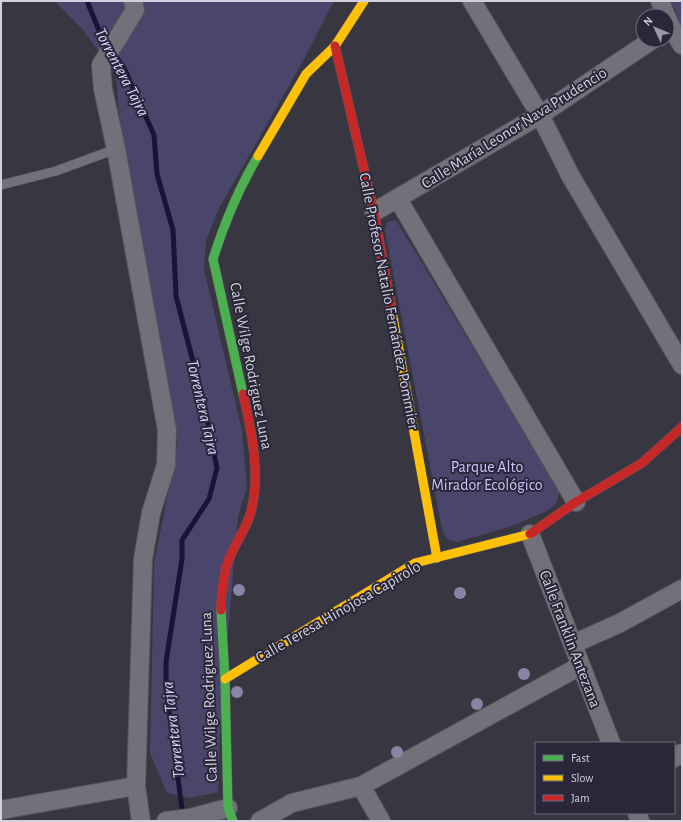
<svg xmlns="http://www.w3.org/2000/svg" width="683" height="822" font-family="'Alegreya Sans',sans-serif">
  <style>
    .green { fill: #4a466b }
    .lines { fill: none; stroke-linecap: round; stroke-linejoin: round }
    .stream { stroke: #1b1336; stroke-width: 5 }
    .lane-casing { stroke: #56545e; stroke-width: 10 }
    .street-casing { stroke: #56545e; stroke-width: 20 }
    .fast-casing { stroke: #56545e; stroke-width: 10 }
    .slow-casing { stroke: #56545e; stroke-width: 10 }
    .jam-casing { stroke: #56545e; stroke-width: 10 }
    .lane { stroke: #727179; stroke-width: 9 }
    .street { stroke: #727179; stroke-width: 18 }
    .fast { stroke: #4caf50; stroke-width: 9 }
    .slow { stroke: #ffc107; stroke-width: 9 }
    .jam { stroke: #c62828; stroke-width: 9 }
    .tree { fill: #8884a8 }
    .labels { text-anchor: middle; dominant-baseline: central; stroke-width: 4; stroke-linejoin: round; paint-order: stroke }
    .street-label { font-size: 16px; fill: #d1d0dc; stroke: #2a273a }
    .park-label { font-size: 16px; fill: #cac4fd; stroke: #2a273a }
    .water-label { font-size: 17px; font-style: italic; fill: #d6d2fe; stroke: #2a273a }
  </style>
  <rect width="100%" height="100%" fill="#383641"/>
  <g class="green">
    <path d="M55 1H334L303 61 218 210 206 241 204 269 242 431 247 487 238 516 220 728 218 792 190 798 167 793 150 753 154 564 178 443 120 123 116 75 83 30Z"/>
    <path d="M670 1H682V25L681 26 674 6Z"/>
    <path d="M396 220 560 491 556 503 547 511 512 526 457 542 447 539 442 529 385 230 387 222Z"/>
  </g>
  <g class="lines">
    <g class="stream">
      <path d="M87 1 100 33 109 46"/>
      <path d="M113 52 125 70 154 135 157 174 173 230 176 296 204 404 217 468 209 499 182 540V559L166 662V688L183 816"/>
    </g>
    <defs>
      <path id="lane" d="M1 185 56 171 116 149"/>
      <g id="street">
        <path d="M133 1 135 10 101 65 103 89 116 149 167 430 166 465 151 513 143 559 136 786 141 821"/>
        <path d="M472 1 540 115 570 175 682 365"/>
        <path d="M660 1 666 16"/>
        <path d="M667 18 671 27 682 45"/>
        <path d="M398 199 576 502"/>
        <path d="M374 212 540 115 652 40"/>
        <path d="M530 534 611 743"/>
        <path d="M573 644 620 623 682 589"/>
        <path d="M674 758 682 753"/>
        <path d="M361 786 381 821"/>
        <path d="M1 810 136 786"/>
        <path d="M637 813 640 821"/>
        <path d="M166 821 190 818 228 808"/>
        <path d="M260 821 292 803 361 786 580 666"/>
      </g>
      <g id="fast">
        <path d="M243 394 213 259C224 224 239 188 258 156"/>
        <path d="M221 610 225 679 228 808 233 821"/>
      </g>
      <g id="slow">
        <path d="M258 156 306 74 335 46 364 1"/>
        <path d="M391 306 437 558"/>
        <path d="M225 679 415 563 530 534"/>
      </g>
      <g id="jam">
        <path d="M335 46 374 212 391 306"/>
        <path d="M530 534 576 502 642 463 682 427"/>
        <path d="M221 610C221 597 223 581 226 568 230 551 243 534 249 518 262 481 252 432 243 394"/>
      </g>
    </defs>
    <use href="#lane" class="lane-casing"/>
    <use href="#street" class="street-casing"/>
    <use href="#fast" class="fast-casing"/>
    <use href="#slow" class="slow-casing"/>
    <use href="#jam" class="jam-casing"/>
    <use href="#lane" class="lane"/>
    <use href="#street" class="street"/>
    <use href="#fast" class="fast"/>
    <use href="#slow" class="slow"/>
    <use href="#jam" class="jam"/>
  </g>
  <g class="tree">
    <circle cx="239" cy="590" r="6"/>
    <circle cx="460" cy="593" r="6"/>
    <circle cx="524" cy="674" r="6"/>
    <circle cx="237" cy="692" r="6"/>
    <circle cx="477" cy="704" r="6"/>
    <circle cx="397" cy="752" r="6"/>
  </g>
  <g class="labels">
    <g class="street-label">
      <text transform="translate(514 128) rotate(-32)">Calle María Leonor Nava Prudencio</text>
      <text transform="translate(389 301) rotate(79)">Calle Profesor Natalio Fernández Pommier</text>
      <text transform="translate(251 366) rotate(79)">Calle Wilge Rodriguez Luna</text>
      <text transform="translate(338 612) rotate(-30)">Calle Teresa Hinojosa Capirolo</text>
      <text transform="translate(570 639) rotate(69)">Calle Franklin Antezana</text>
      <text transform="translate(209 697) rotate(-92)">Calle Wilge Rodriguez Luna</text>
    </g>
    <g class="park-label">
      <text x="487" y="467">Parque Alto<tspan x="487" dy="18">Mirador Ecológico</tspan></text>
    </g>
    <g class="water-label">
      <text transform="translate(122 72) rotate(62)">Torrentera Tajra</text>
      <text transform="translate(203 407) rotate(77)">Torrentera Tajra</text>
      <text transform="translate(173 730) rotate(-97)">Torrentera Tajra</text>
    </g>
  </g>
  <rect width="683" height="822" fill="none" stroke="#d1d0dc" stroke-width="4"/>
  <rect x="535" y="742" width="140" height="72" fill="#2a273a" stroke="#6d6b7b"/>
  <rect x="543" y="755" width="20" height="6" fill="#4caf50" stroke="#6d6b7b"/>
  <text x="571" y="762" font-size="12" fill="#d1d0dc">Fast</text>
  <rect x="543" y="775" width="20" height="6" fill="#ffc107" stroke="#6d6b7b"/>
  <text x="571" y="782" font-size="12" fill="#d1d0dc">Slow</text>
  <rect x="543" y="795" width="20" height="6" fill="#c62828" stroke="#6d6b7b"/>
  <text x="571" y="802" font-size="12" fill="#d1d0dc">Jam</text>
  <g transform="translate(655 28) rotate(314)"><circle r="19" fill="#2a273a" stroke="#6d6b7b"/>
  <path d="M0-3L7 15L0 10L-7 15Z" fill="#9b9aa6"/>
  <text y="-6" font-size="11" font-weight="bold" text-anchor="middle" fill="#d1d0dc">N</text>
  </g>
</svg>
